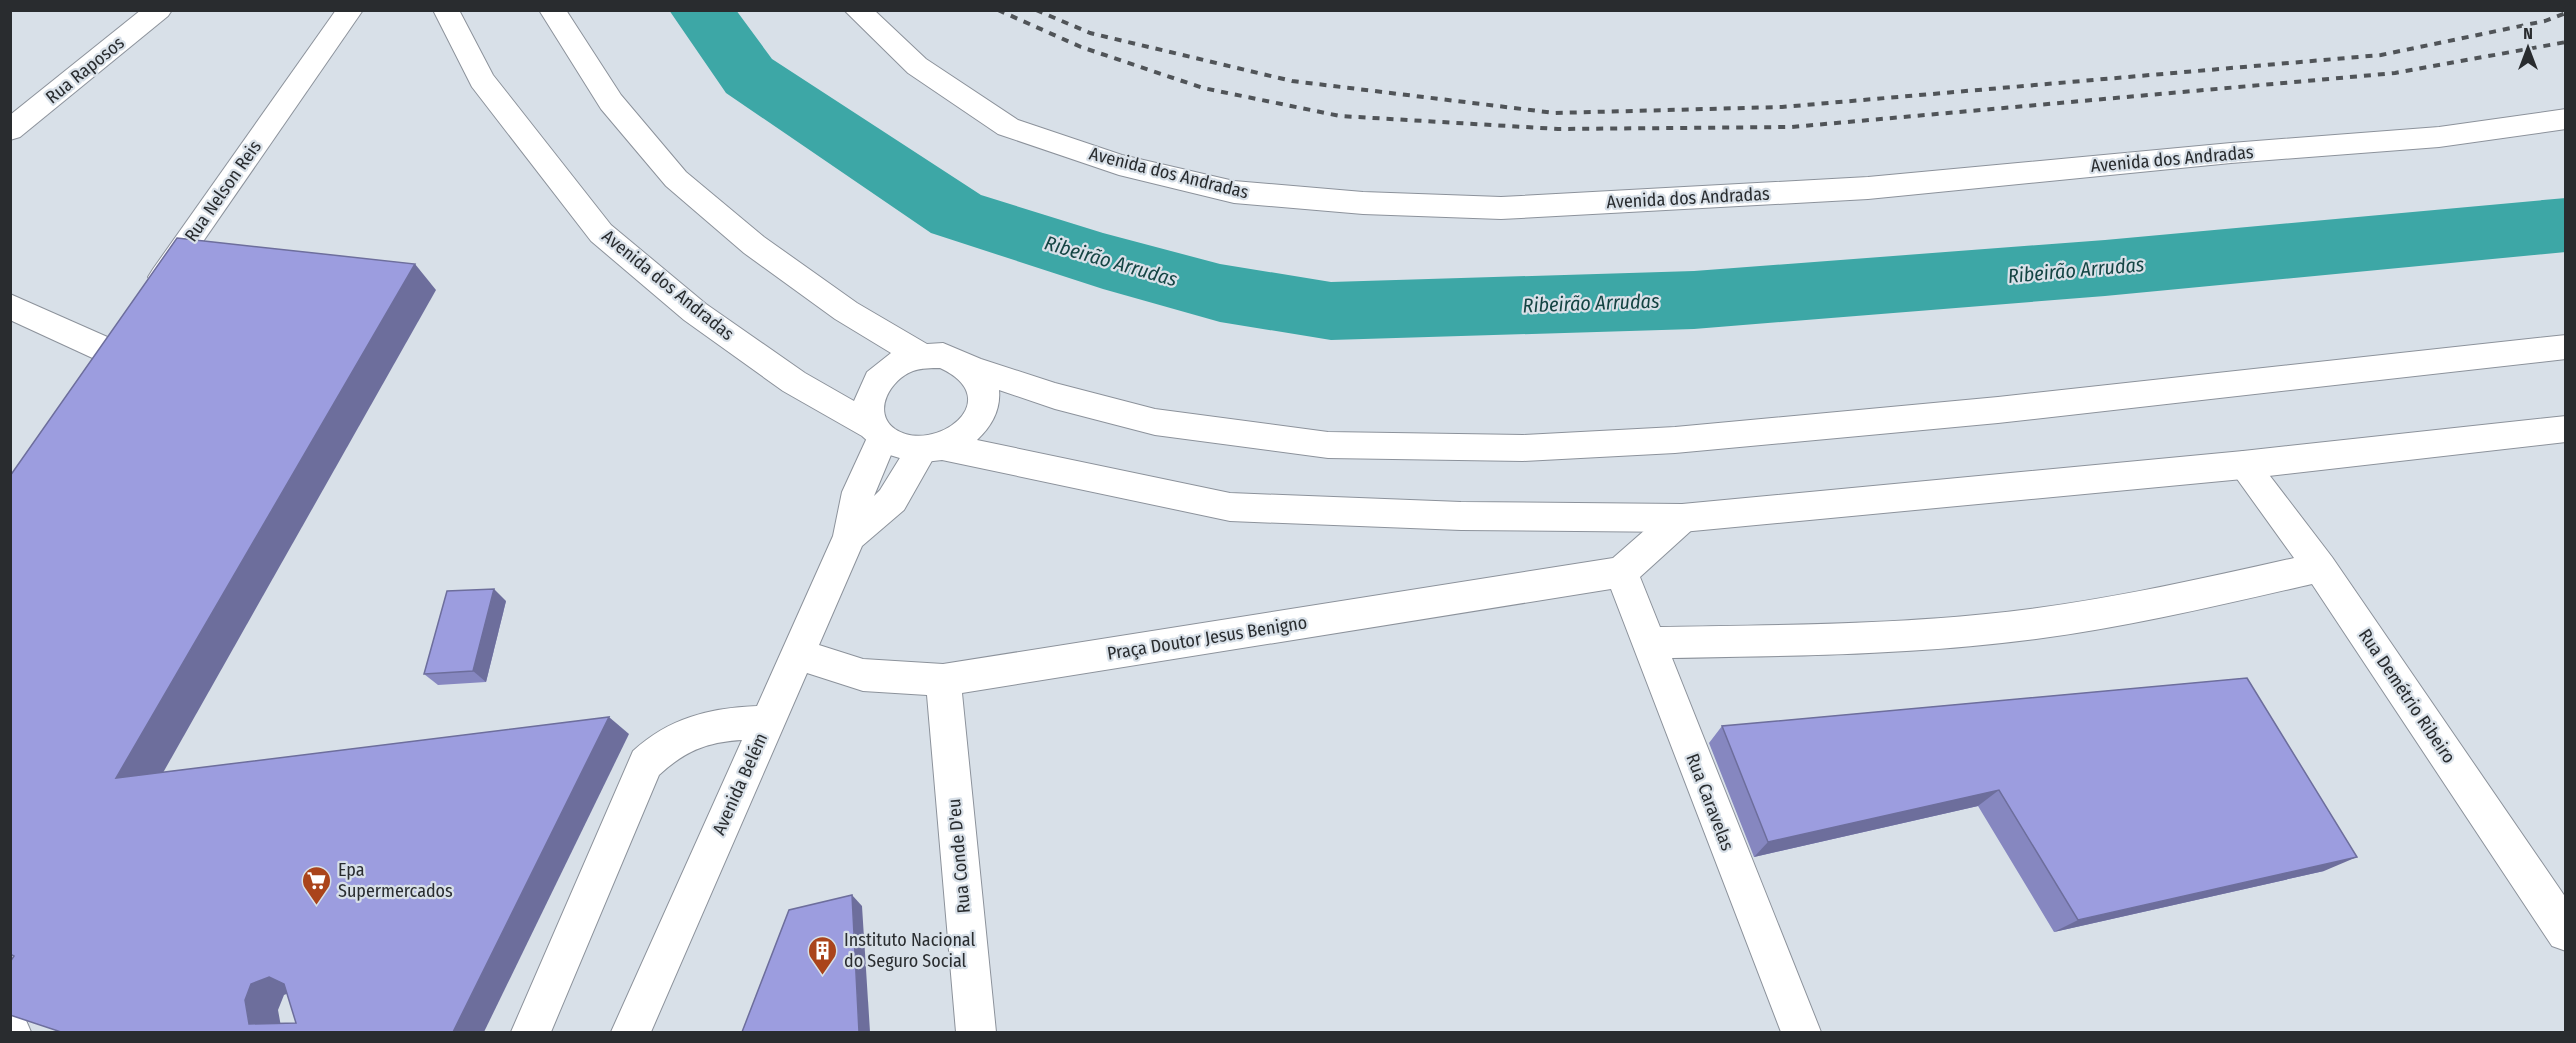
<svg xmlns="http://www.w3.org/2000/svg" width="2576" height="1043" font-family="'Fira Sans Condensed',sans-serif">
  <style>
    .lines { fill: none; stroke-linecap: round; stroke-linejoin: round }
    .river { fill: #3da7a6; fill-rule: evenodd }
    .minor-casing { stroke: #8c929b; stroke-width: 2 }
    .major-casing { stroke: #8c929b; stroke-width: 2 }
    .minor { fill: #fff; fill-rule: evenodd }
    .major { fill: #fff; fill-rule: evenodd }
    .rail { stroke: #505458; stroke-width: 4; stroke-dasharray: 7 7; stroke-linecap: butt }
    .wall { fill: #8687c0 }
    .shaded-wall { fill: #6d6e9c }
    .building { fill: #9c9ddf; stroke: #6d6e9c; stroke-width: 1.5; fill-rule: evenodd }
    .labels { text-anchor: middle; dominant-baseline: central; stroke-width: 4.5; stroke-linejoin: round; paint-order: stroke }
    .street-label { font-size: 18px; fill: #292c2f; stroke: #d8e0e8 }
    .poi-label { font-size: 18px; fill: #292c2f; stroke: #d8e0e8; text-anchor: start }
    .water-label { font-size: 20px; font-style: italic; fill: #144443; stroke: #d8e0e8 }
  </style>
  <rect width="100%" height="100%" fill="#d8e0e8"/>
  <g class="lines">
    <path class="river" d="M669 10H736L772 59 981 195 1103 233 1220 264 1331 282 1694 271 2105 240 2566 198V252L2105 296 1694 329 1331 340 1220 322 1103 289 931 233 726 93Z"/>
    <defs>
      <g id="minor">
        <path d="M141 10H172L168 16 20 137 10 140V115Z"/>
        <path d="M336 10H363L173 285 163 289 153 285 148 277 153 269Z"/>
        <path d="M844 10H874L926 59 1018 120 1122 155 1234 181 1363 192 1501 197 1868 177 2231 143 2439 127 2566 109V129L2439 147 2231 163 1868 199 1501 219 1363 214 1234 203 1119 175 998 134 908 73Z"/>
        <path d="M10 294 121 343 125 352 121 361 110 364 99 361 10 320Z"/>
        <path d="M882 425 893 429 898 438 874 496 880 490 911 440 922 437 933 440 938 450 904 510 862 546 819 645 863 659 943 664 1613 558 1670 508 1682 504 1694 508 1698 518 1694 528 1640 577 1660 627C1768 625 1878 625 1986 614 2090 604 2192 581 2294 558L2227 465 2232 455 2243 451 2254 455 2332 557 2566 898V951L2552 946 2312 584C2220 605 2129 627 2036 639 1915 655 1793 656 1672 658L1821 1032H1781L1611 589 962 693 996 1032H956L927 695 863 691 807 673 651 1032H611L742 740C707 742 685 751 659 775L551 1032H511L633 751C669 718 709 708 757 706L833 536 842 492 871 429Z"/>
        <path d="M10 1012 25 1018 31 1032H10Z"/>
      </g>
      <path id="major" d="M433 10H459L493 75 611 225 706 304 805 373 854 401 867 372 891 353 835 319 744 253 666 186 601 109 539 10H566L621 95 686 172 764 237 857 303 927 344 943 343 981 359 1055 383 1155 409 1328 432 1523 435 1675 427 1998 397 2566 335V359L1998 423 1675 453 1523 461 1328 458 1155 435 1055 409 999 390C1001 410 991 427 977 440L1230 493 1461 502 1682 504 2243 451 2566 416V442L2243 479 1682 532 1461 530 1230 521 942 460 916 463 880 452 862 436 783 391 684 320 591 241 472 87ZM940 368C1009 400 934 455 895 429 871 412 891 379 913 371 921 368 931 368 940 368Z"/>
    </defs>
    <use href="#minor" class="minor-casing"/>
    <use href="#major" class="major-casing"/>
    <use href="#minor" class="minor"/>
    <use href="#major" class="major"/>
    <g class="rail">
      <path d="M998 10 1081 47 1203 88 1340 116 1558 129 1791 127 2395 73 2566 42"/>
      <path d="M1036 10 1090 33 1292 81 1555 113 1782 107 2381 55 2545 21 2566 13"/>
    </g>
  </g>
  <g class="wall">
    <path d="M506 601 486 682 438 685 424 674Z"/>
    <path d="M2247 678 2324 871 2054 932 1978 806 1754 857 1709 743 1722 726Z"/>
  </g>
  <g class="shaded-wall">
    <path d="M415 264 436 290 151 794 116 778Z"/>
    <path d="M494 589 506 601 486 682 473 671Z"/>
    <path d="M609 717 629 734 484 1032H453Z"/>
    <path d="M1999 790 1978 806 1754 857 1768 842Z"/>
    <path d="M2357 857 2324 871 2054 932 2078 920Z"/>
    <path d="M852 895 862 906 870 1032H859Z"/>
    <path d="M269 977 301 988 284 995 278 1010 282 1032 249 1024 245 1000 251 984Z"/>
  </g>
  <g class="building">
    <path d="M177 238 415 264 116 778 609 717 453 1032H61L10 1015V962L14 956 10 954V476ZM269 977 284 984 296 1023 249 1024 245 1000 251 984Z"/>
    <path d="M494 589 473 671 424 674 447 591Z"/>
    <path d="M2247 678 2357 857 2078 920 1999 790 1768 842 1722 726Z"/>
    <path d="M852 895 859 1032H742L789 910Z"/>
  </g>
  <defs>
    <symbol id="supermarket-pin" viewBox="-11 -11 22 30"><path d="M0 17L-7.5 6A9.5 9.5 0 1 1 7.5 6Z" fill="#aa441b" stroke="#d8e0e8"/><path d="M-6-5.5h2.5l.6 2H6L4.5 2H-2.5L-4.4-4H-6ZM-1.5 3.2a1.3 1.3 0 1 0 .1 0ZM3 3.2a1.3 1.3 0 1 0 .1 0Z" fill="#fff"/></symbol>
    <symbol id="building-pin" viewBox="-11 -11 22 30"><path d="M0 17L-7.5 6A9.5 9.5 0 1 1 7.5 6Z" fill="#aa441b" stroke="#d8e0e8"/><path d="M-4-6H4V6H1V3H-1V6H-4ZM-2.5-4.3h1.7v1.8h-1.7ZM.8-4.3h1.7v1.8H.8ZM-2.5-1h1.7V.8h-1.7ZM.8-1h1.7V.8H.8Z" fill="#fff"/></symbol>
  </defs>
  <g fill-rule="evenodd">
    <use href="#supermarket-pin" x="300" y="864" width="33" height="45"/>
    <use href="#building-pin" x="806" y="934" width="33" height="45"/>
  </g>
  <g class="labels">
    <g class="street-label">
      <text transform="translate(85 70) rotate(-39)">Rua Raposos</text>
      <text transform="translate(2172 159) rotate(-5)">Avenida dos Andradas</text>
      <text transform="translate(1169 173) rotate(14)">Avenida dos Andradas</text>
      <text transform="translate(223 191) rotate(-55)">Rua Nelson Reis</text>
      <text transform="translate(1688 198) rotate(-3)">Avenida dos Andradas</text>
      <text transform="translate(668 285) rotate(39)">Avenida dos Andradas</text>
      <text transform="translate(1207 638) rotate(-9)">Praça Doutor Jesus Benigno</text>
      <text transform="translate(2407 696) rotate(56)">Rua Demétrio Ribeiro</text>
      <text transform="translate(740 784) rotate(-66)">Avenida Belém</text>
      <text transform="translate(1710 802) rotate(69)">Rua Caravelas</text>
      <text transform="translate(959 856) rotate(-95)">Rua Conde D'eu</text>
    </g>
    <g class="poi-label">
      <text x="338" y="870">Epa<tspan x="338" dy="21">Supermercados</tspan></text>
      <text x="844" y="940">Instituto Nacional<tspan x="844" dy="21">do Seguro Social</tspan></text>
    </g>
    <g class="water-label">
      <text transform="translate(1111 261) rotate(16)">Ribeirão Arrudas</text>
      <text transform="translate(2076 270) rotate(-5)">Ribeirão Arrudas</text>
      <text transform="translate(1591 303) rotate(-2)">Ribeirão Arrudas</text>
    </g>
  </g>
  <rect width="2576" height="1043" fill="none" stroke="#292c2f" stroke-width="24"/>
  <g transform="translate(2528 48)" stroke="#d8e0e8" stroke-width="4.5" paint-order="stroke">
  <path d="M0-4.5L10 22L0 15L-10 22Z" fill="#292c2f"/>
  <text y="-9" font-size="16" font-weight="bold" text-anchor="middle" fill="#292c2f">N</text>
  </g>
</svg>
